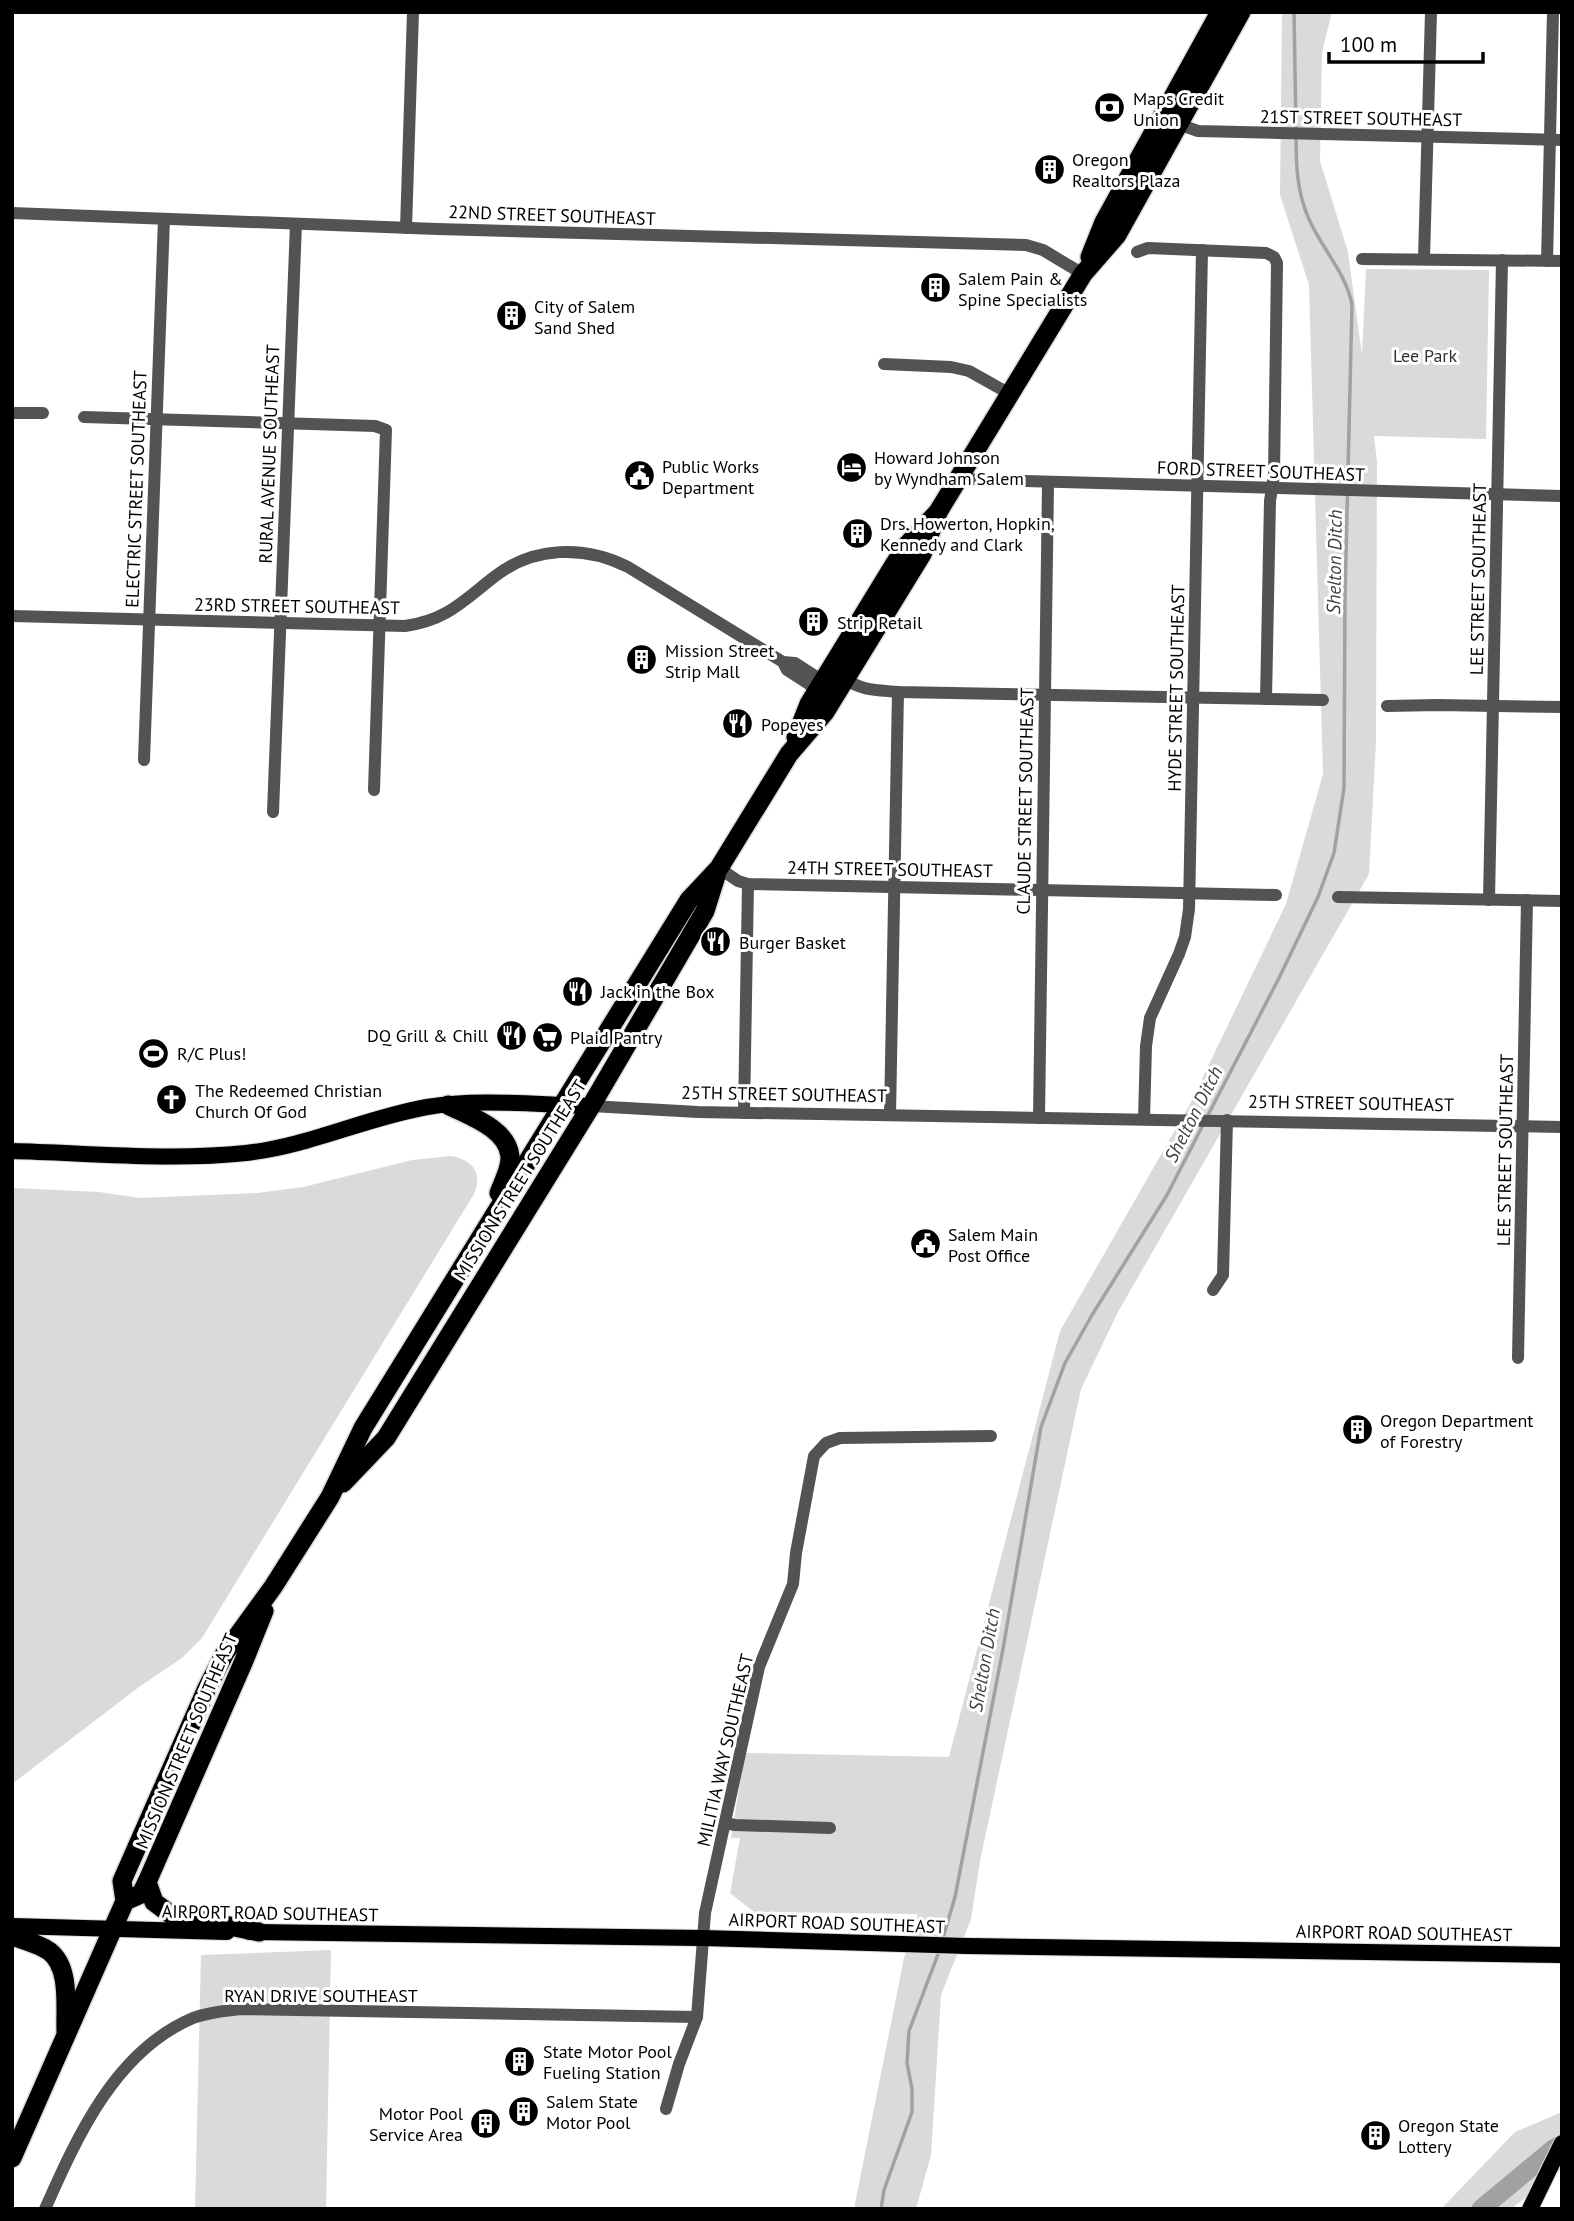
<svg xmlns="http://www.w3.org/2000/svg" width="1574" height="2221" font-family="'PT Sans',sans-serif">
  <style>
    .green { fill: #dadada }
    .lines { fill: none; stroke-linecap: round; stroke-linejoin: round }
    .stream { stroke: #a1a1a1; stroke-width: 3.5 }
    .river { stroke: #a1a1a1; stroke-width: 19 }
    .major-casing { stroke: #dbdbdb; stroke-width: 18 }
    .highway-casing { stroke: #dbdbdb; stroke-width: 22 }
    .minor { stroke: #535353; stroke-width: 12 }
    .major { stroke: #000; stroke-width: 16 }
    .highway { stroke: #000; stroke-width: 19 }
    .labels { text-anchor: middle; dominant-baseline: central; stroke-width: 6; stroke-linejoin: round; paint-order: stroke }
    .poi-label { font-size: 18px; fill: #000; stroke: #fff; text-anchor: start }
    .street-label { font-size: 18px; fill: #000; stroke: #fff }
    .park-label { font-size: 18px; fill: #313131; stroke: #fff }
    .water-label { font-size: 19px; font-style: italic; fill: #424242; stroke: #fff }
  </style>
  <rect width="100%" height="100%" fill="#fff"/>
  <g class="green">
    <path d="M1282 12H1332L1322 52 1320 161 1348 252 1362 355 1366 269 1489 270 1486 439 1374 436 1377 462 1376 741 1369 874 1118 1312 1081 1389 980 1861 971 1919 941 1995 931 2155 916 2209H854L904 1958 918 1914 754 1912 730 1893 740 1838H731L745 1753 949 1757 1060 1331 1190 1104 1286 904 1323 774 1309 285 1280 195Z"/>
    <path d="M451 1156C473 1160 483 1173 474 1194L202 1638 182 1658 139 1687 12 1784V1188L99 1192 140 1198 257 1193 303 1187 412 1160Z"/>
    <path d="M331 1950 326 2209H195L201 1955Z"/>
    <path d="M1562 2112V2169L1511 2209H1441L1515 2132Z"/>
  </g>
  <g class="lines">
    <g class="stream">
      <path d="M1294 12 1296 129"/>
      <path d="M1206 1119 1279 978 1318 897 1334 853 1344 788 1345 596 1352 304C1345 271 1321 248 1308 217 1297 191 1296 165 1296 137"/>
      <path d="M942 1941 955 1897 1003 1649 1041 1427 1065 1363 1092 1315 1167 1195 1203 1125"/>
      <path d="M881 2209 884 2190 912 2112V2089L907 2063 909 2031 940 1949"/>
    </g>
    <path class="river" d="M1481 2209 1552 2150 1562 2144"/>
    <defs>
      <g id="major">
        <path d="M12 1151C89 1153 170 1161 246 1153 309 1146 365 1118 427 1107 480 1098 537 1105 591 1106"/>
        <path d="M12 1926 227 1932"/>
        <path d="M249 1932 702 1938 967 1946 1562 1955"/>
        <path d="M1530 2209 1562 2143"/>
      </g>
      <g id="highway">
        <path d="M1090 257 1104 222 1220 12"/>
        <path d="M796 737 809 704 894 565 907 545 938 512 1083 274 1117 235 1241 12"/>
        <path d="M448 1105C469 1116 507 1128 510 1156 511 1168 503 1182 499 1193"/>
        <path d="M343 1483 386 1438 591 1106 705 911 716 876"/>
        <path d="M147 1882 154 1902 170 1914 259 1932"/>
        <path d="M125 1901 141 1894 147 1882 243 1663 264 1611"/>
        <path d="M12 1936C24 1940 39 1944 49 1951 71 1967 65 2008 66 2031"/>
        <path d="M12 2158 125 1901 122 1881 207 1688 225 1653 273 1587 330 1497 363 1428 689 900 719 868 789 754 825 712 922 554 938 512"/>
      </g>
    </defs>
    <use href="#major" class="major-casing"/>
    <use href="#highway" class="highway-casing"/>
    <g class="minor">
      <path d="M1172 122 1198 131 1562 140"/>
      <path d="M12 213 437 229 1026 245 1043 250 1083 274"/>
      <path d="M406 228 413 12"/>
      <path d="M1137 252 1148 248 1266 253 1274 257 1277 263 1274 475 1270 501 1266 699"/>
      <path d="M1424 258 1431 12"/>
      <path d="M1362 259 1562 261"/>
      <path d="M1547 261 1553 12"/>
      <path d="M884 364 951 367 969 371 1010 394"/>
      <path d="M12 413H43"/>
      <path d="M84 417 375 426 386 430 374 790"/>
      <path d="M958 479 1562 496"/>
      <path d="M12 616 405 626C447 620 463 601 494 577 533 546 585 545 628 567L783 662 787 670 818 690"/>
      <path d="M783 662 795 663 823 681"/>
      <path d="M846 679C861 691 879 690 898 692L1323 700"/>
      <path d="M1387 706 1438 705 1562 707"/>
      <path d="M144 760 164 219"/>
      <path d="M273 812 296 224"/>
      <path d="M719 868 738 881 748 884 1276 895"/>
      <path d="M1338 897 1562 901"/>
      <path d="M1489 900 1502 260"/>
      <path d="M591 1106 698 1112 1562 1127"/>
      <path d="M744 1113 748 884"/>
      <path d="M890 1115 898 692"/>
      <path d="M1039 1118 1048 484"/>
      <path d="M1144 1119 1146 1046 1150 1018 1179 954 1185 937 1189 909 1202 250"/>
      <path d="M1213 1290 1223 1275 1227 1120"/>
      <path d="M1518 1358 1527 900"/>
      <path d="M725 1823 735 1825 830 1828"/>
      <path d="M666 2109 679 2064 697 2017 705 1913 759 1667 793 1584 796 1553 814 1456 826 1443 840 1438 991 1436"/>
      <path d="M45 2209C77 2137 115 2051 193 2018 208 2012 224 2011 240 2009L697 2017"/>
    </g>
    <use href="#major" class="major"/>
    <use href="#highway" class="highway"/>
  </g>
  <defs>
    <symbol id="bank-disc" viewBox="-11 -11 22 22"><circle r="9.5" fill="#000" stroke="#fff"/><path d="M-6-4H6V4H-6ZM0-2.3a2.3 2.3 0 1 0 0 4.6a2.3 2.3 0 1 0 0-4.6Z" fill="#fff"/></symbol>
    <symbol id="building-disc" viewBox="-11 -11 22 22"><circle r="9.5" fill="#000" stroke="#fff"/><path d="M-4-6H4V6H1V3H-1V6H-4ZM-2.5-4.3h1.7v1.8h-1.7ZM.8-4.3h1.7v1.8H.8ZM-2.5-1h1.7V.8h-1.7ZM.8-1h1.7V.8H.8Z" fill="#fff"/></symbol>
    <symbol id="hotel-disc" viewBox="-11 -11 22 22"><circle r="9.5" fill="#000" stroke="#fff"/><path d="M-6-4.5h1.5V1H6V5H4.5V3h-9V5H-6ZM-4 0a1.8 1.8 0 1 1 3.6 0ZM.5 0V-2.5h3Q6-2.5 6 0Z" fill="#fff"/></symbol>
    <symbol id="civic-disc" viewBox="-11 -11 22 22"><circle r="9.5" fill="#000" stroke="#fff"/><path d="M-.6-6.5H3V-4.5H.6V-3L4-1V1h2V6H-6V1h2V-1L-.6-3ZM-1.2 2.5V6h2.4V2.5Z" fill="#fff"/></symbol>
    <symbol id="restaurant-disc" viewBox="-11 -11 22 22"><circle r="9.5" fill="#000" stroke="#fff"/><path d="M-5-6h1v4h1v-4h1v4h1v-4h1v5L-1.5 .5V6h-2V.5L-5-1ZM5-6V6H3V1.5H1.5Q1.5-4 5-6Z" fill="#fff"/></symbol>
    <symbol id="supermarket-disc" viewBox="-11 -11 22 22"><circle r="9.5" fill="#000" stroke="#fff"/><path d="M-6-5.5h2.5l.6 2H6L4.5 2H-2.5L-4.4-4H-6ZM-1.5 3.2a1.3 1.3 0 1 0 .1 0ZM3 3.2a1.3 1.3 0 1 0 .1 0Z" fill="#fff"/></symbol>
    <symbol id="stadium-disc" viewBox="-11 -11 22 22"><circle r="9.5" fill="#000" stroke="#fff"/><path d="M0-5a6.5 5 0 1 0 0 10a6.5 5 0 1 0 0-10ZM-3.5-1.8h7v3.6h-7Z" fill="#fff"/></symbol>
    <symbol id="church-disc" viewBox="-11 -11 22 22"><circle r="9.5" fill="#000" stroke="#fff"/><path d="M-1.2-6h2.4v3.5h3.3v2.4h-3.3V6h-2.4V-.1h-3.3v-2.4h3.3Z" fill="#fff"/></symbol>
  </defs>
  <g fill-rule="evenodd">
    <use href="#bank-disc" x="1092" y="90" width="35" height="35"/>
    <use href="#building-disc" x="1032" y="152" width="35" height="35"/>
    <use href="#building-disc" x="918" y="270" width="35" height="35"/>
    <use href="#building-disc" x="494" y="298" width="35" height="35"/>
    <use href="#hotel-disc" x="834" y="450" width="35" height="35"/>
    <use href="#civic-disc" x="622" y="458" width="35" height="35"/>
    <use href="#building-disc" x="840" y="516" width="35" height="35"/>
    <use href="#building-disc" x="796" y="604" width="35" height="35"/>
    <use href="#building-disc" x="624" y="642" width="35" height="35"/>
    <use href="#restaurant-disc" x="720" y="706" width="35" height="35"/>
    <use href="#restaurant-disc" x="698" y="924" width="35" height="35"/>
    <use href="#restaurant-disc" x="560" y="974" width="35" height="35"/>
    <use href="#restaurant-disc" x="494" y="1018" width="35" height="35"/>
    <use href="#supermarket-disc" x="530" y="1020" width="35" height="35"/>
    <use href="#stadium-disc" x="136" y="1036" width="35" height="35"/>
    <use href="#church-disc" x="154" y="1082" width="35" height="35"/>
    <use href="#civic-disc" x="908" y="1226" width="35" height="35"/>
    <use href="#building-disc" x="1340" y="1412" width="35" height="35"/>
    <use href="#building-disc" x="502" y="2044" width="35" height="35"/>
    <use href="#building-disc" x="506" y="2094" width="35" height="35"/>
    <use href="#building-disc" x="468" y="2106" width="35" height="35"/>
    <use href="#building-disc" x="1358" y="2118" width="35" height="35"/>
  </g>
  <g class="labels">
    <g class="poi-label">
      <text x="1133" y="98">Maps Credit<tspan x="1133" dy="21">Union</tspan></text>
      <text x="1072" y="159">Oregon<tspan x="1072" dy="21">Realtors Plaza</tspan></text>
      <text x="958" y="278">Salem Pain &amp;<tspan x="958" dy="21">Spine Specialists</tspan></text>
      <text x="534" y="306">City of Salem<tspan x="534" dy="21">Sand Shed</tspan></text>
      <text x="874" y="457">Howard Johnson<tspan x="874" dy="21">by Wyndham Salem</tspan></text>
      <text x="662" y="466">Public Works<tspan x="662" dy="21">Department</tspan></text>
      <text x="880" y="523">Drs. Howerton, Hopkin,<tspan x="880" dy="21">Kennedy and Clark</tspan></text>
      <text x="837" y="622">Strip Retail</text>
      <text x="665" y="650">Mission Street<tspan x="665" dy="21">Strip Mall</tspan></text>
      <text x="761" y="724">Popeyes</text>
      <text x="739" y="942">Burger Basket</text>
      <text x="601" y="991">Jack in the Box</text>
      <text x="488" y="1035" text-anchor="end">DQ Grill &amp; Chill</text>
      <text x="570" y="1037">Plaid Pantry</text>
      <text x="177" y="1053">R/C Plus!</text>
      <text x="195" y="1090">The Redeemed Christian<tspan x="195" dy="21">Church Of God</tspan></text>
      <text x="948" y="1234">Salem Main<tspan x="948" dy="21">Post Office</tspan></text>
      <text x="1380" y="1420">Oregon Department<tspan x="1380" dy="21">of Forestry</tspan></text>
      <text x="543" y="2051">State Motor Pool<tspan x="543" dy="21">Fueling Station</tspan></text>
      <text x="546" y="2101">Salem State<tspan x="546" dy="21">Motor Pool</tspan></text>
      <text x="463" y="2113" text-anchor="end">Motor Pool<tspan x="463" dy="21">Service Area</tspan></text>
      <text x="1398" y="2125">Oregon State<tspan x="1398" dy="21">Lottery</tspan></text>
    </g>
    <g class="street-label">
      <text transform="translate(1361 118) rotate(1)">21ST STREET SOUTHEAST</text>
      <text transform="translate(552 215) rotate(2)">22ND STREET SOUTHEAST</text>
      <text transform="translate(269 454) rotate(-88)">RURAL AVENUE SOUTHEAST</text>
      <text transform="translate(1261 471) rotate(2)">FORD STREET SOUTHEAST</text>
      <text transform="translate(136 489) rotate(-88)">ELECTRIC STREET SOUTHEAST</text>
      <text transform="translate(1478 579) rotate(-89)">LEE STREET SOUTHEAST</text>
      <text transform="translate(297 606) rotate(1)">23RD STREET SOUTHEAST</text>
      <text transform="translate(1176 688) rotate(-89)">HYDE STREET SOUTHEAST</text>
      <text transform="translate(1025 801) rotate(-89)">CLAUDE STREET SOUTHEAST</text>
      <text transform="translate(890 869) rotate(1)">24TH STREET SOUTHEAST</text>
      <text transform="translate(784 1094) rotate(1)">25TH STREET SOUTHEAST</text>
      <text transform="translate(1351 1103) rotate(1)">25TH STREET SOUTHEAST</text>
      <text transform="translate(1505 1150) rotate(-89)">LEE STREET SOUTHEAST</text>
      <text transform="translate(520 1180) rotate(-58)">MISSION STREET SOUTHEAST</text>
      <text transform="translate(186 1741) rotate(-67)">MISSION STREET SOUTHEAST</text>
      <text transform="translate(725 1750) rotate(-77)">MILITIA WAY SOUTHEAST</text>
      <text transform="translate(270 1913) rotate(1)">AIRPORT ROAD SOUTHEAST</text>
      <text transform="translate(837 1923) rotate(2)">AIRPORT ROAD SOUTHEAST</text>
      <text transform="translate(1404 1933) rotate(1)">AIRPORT ROAD SOUTHEAST</text>
      <text x="321" y="1995">RYAN DRIVE SOUTHEAST</text>
    </g>
    <g class="park-label">
      <text x="1425" y="355">Lee Park</text>
    </g>
    <g class="water-label">
      <text transform="translate(1334 562) rotate(-89)">Shelton Ditch</text>
      <text transform="translate(1193 1114) rotate(-63)">Shelton Ditch</text>
      <text transform="translate(984 1660) rotate(-80)">Shelton Ditch</text>
    </g>
  </g>
  <rect width="1574" height="2221" fill="none" stroke="#000000" stroke-width="28"/>
  <path d="M1329 52v10h154v-10" fill="none" stroke="#000000" stroke-width="3.5"/>
  <text x="1340" y="52" font-size="21" fill="#000000" stroke="#ffffff" stroke-width="5" paint-order="stroke">100 m</text>
</svg>
